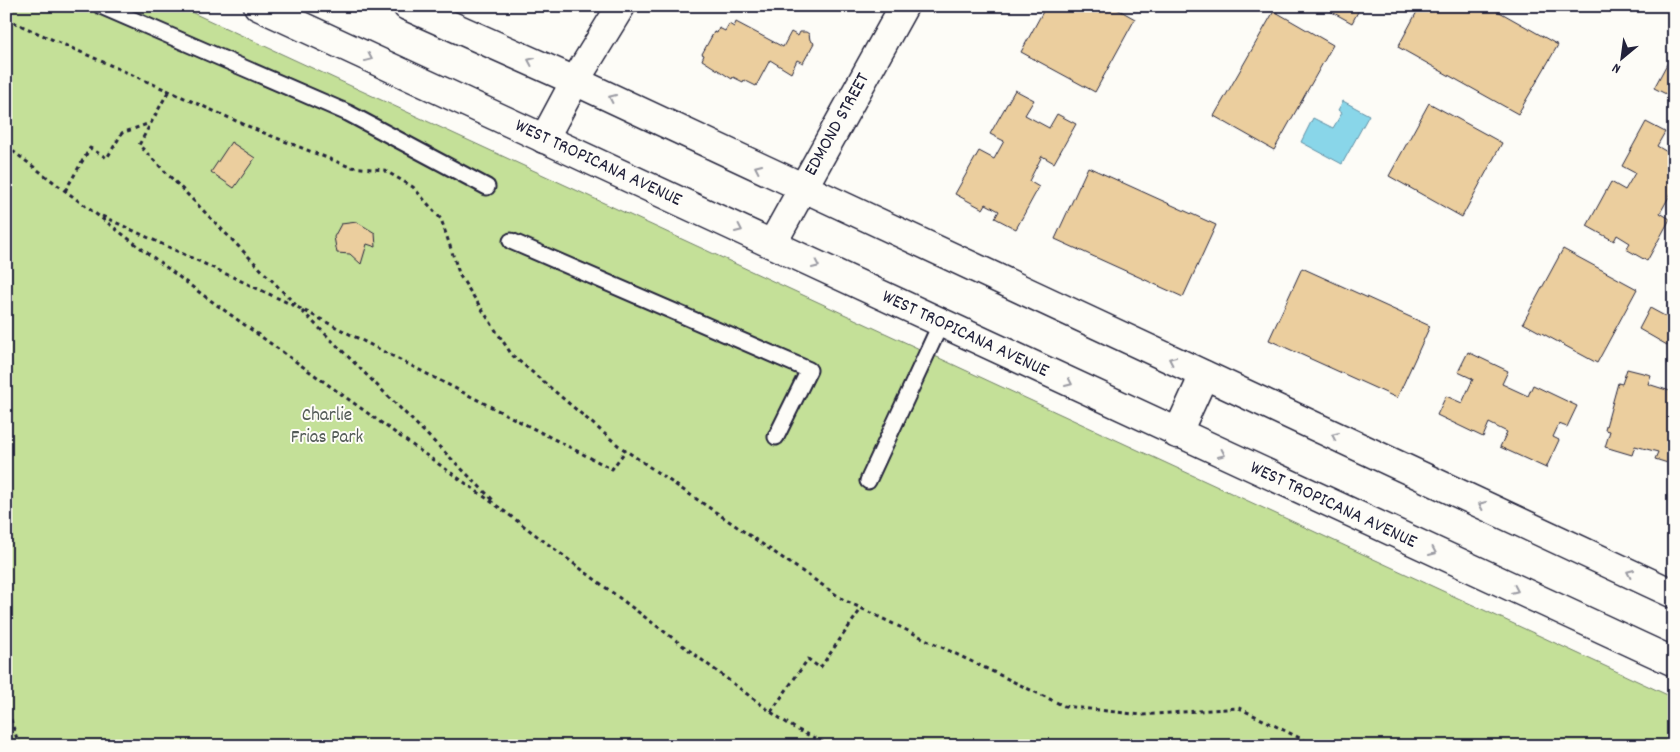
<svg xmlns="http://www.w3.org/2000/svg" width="1680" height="752" font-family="Dekko,sans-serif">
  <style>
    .green { fill: #c4e098; stroke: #73816a }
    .water { fill: #89d6e9; stroke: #608ea3 }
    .building { fill: #ebce9e; stroke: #22223b }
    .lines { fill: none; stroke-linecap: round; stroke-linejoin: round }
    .lane-casing { stroke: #22223b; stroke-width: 19 }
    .street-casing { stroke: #22223b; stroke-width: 31 }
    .secondary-casing { stroke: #22223b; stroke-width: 31 }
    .primary-casing { stroke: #22223b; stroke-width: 31 }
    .path { stroke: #22223b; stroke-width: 3; stroke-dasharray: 4 4; stroke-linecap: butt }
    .lane { stroke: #fdfcf7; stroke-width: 15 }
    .street { stroke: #fdfcf7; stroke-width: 28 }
    .secondary { stroke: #fdfcf7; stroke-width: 28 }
    .primary { stroke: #fdfcf7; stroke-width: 28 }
    .oneway { stroke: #9a9aa2 }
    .labels { text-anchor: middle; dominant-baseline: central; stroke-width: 4; stroke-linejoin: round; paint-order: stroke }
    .street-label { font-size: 19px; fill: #22223b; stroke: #fdfcf7 }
    .park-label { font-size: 19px; fill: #535b57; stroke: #fdfcf7 }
  </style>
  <rect width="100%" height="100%" fill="#fdfcf7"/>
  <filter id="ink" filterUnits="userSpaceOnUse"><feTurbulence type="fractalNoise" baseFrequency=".02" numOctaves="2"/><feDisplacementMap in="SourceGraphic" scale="10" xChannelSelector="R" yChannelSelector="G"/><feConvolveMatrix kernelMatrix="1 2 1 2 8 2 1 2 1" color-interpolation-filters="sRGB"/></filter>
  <g filter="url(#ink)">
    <path class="green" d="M6 6H178L1674 698V746H6Z"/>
    <path class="water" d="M1343 101 1369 115 1342 164 1301 142 1313 118 1333 128 1342 113 1338 110Z"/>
    <g class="building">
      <path d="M1046 6H1112L1135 19 1095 92 1021 52Z"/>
      <path d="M1321 6H1361L1352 23Z"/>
      <path d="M1420 6H1489L1558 45 1518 114 1398 47Z"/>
      <path d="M1566 6H1581L1578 12Z"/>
      <path d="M1274 11 1333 45 1274 150 1214 116Z"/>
      <path d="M736 22 783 47 791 32 798 36 800 32H806L809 34 810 40 814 43 803 63 797 60 791 73 770 60 756 86 744 80 743 82 733 77 732 79 702 60 704 55 702 54 714 32 717 33 719 28 725 31 729 24 734 27Z"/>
      <path d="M1674 51V98L1654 88Z"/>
      <path d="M1015 90 1034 100 1025 115 1049 128 1057 114 1076 124 1054 163 1042 156 1029 181 1039 187 1016 229 995 218 999 211 986 204 983 209 955 194 979 151 994 159 1004 141 990 134Z"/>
      <path d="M1429 103 1502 143 1462 217 1389 176Z"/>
      <path d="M1646 122 1665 132 1657 146 1674 156V188L1660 213 1670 219 1647 261 1626 249 1630 243 1617 235 1614 241 1587 226 1611 182 1625 190 1635 173 1622 166Z"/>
      <path d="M231 142 255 158 234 188 211 172Z"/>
      <path d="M1088 167 1216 225 1183 297 1055 239Z"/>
      <path d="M357 222 375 233 376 247 367 244 361 264 350 254 337 253 334 237 341 224Z"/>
      <path d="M1563 249 1637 289 1597 363 1523 323Z"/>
      <path d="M1302 268 1430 326 1397 398 1269 340Z"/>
      <path d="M1650 308 1674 321V349L1639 329Z"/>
      <path d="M1468 352 1508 371 1502 384 1528 396 1533 385 1577 406 1567 427 1559 424 1553 437 1559 440 1546 468 1500 447 1507 432 1489 423 1483 437 1437 415 1446 396 1462 403 1473 379 1458 372Z"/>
      <path d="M1627 369 1651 375 1648 384 1670 391 1674 380V465L1655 459 1658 452 1635 446 1632 455 1605 447 1610 431 1605 430 1618 383 1622 384Z"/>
    </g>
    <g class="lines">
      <defs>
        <g id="lane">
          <path d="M101 6 348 113 487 187"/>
          <path d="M511 241 809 370 776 437"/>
          <path d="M868 481 941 323"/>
        </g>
        <path id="street" d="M544 139 575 81 621 6"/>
        <path id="secondary" d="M772 244 904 6"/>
        <g id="primary">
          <path d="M258 6 1674 662"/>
          <path d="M407 6 575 81 1674 594"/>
          <path d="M1177 434 1204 375"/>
        </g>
      </defs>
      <use href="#lane" class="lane-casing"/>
      <use href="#street" class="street-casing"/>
      <use href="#secondary" class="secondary-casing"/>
      <use href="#primary" class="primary-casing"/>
      <g class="path">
        <path d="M6 19 259 131 350 167 384 170 413 187 441 219 460 276 512 355 619 446 844 600 1064 706 1142 715 1239 708 1316 746"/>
        <path d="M168 92 139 145 296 305"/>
        <path d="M6 146 203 295 500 508 771 712 796 729 831 746"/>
        <path d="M65 191 90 148 107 158 122 133 150 123"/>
        <path d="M102 216 299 308 612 469 626 450"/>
        <path d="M302 311 493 500"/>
        <path d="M6 704 17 739 22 746"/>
        <path d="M771 712 808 659 820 668 861 609"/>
      </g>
      <use href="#lane" class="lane"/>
      <use href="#street" class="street"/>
      <use href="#secondary" class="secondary"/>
      <use href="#primary" class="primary"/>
    </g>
    <defs><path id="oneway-chevron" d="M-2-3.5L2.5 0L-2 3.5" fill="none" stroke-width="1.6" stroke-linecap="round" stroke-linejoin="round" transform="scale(1.25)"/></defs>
    <g class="oneway">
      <use href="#oneway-chevron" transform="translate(369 58) rotate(25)"/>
      <use href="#oneway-chevron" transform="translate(531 61) rotate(-156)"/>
      <use href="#oneway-chevron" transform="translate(612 98) rotate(-155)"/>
      <use href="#oneway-chevron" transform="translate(758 168) rotate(-155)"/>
      <use href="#oneway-chevron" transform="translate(739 229) rotate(25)"/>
      <use href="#oneway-chevron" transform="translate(816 265) rotate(25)"/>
      <use href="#oneway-chevron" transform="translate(1172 360) rotate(-155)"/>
      <use href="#oneway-chevron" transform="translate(1069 383) rotate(25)"/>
      <use href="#oneway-chevron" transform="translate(1335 436) rotate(-155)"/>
      <use href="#oneway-chevron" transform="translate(1222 454) rotate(25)"/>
      <use href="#oneway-chevron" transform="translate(1482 505) rotate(-155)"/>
      <use href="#oneway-chevron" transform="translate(1433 552) rotate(25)"/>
      <use href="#oneway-chevron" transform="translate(1630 573) rotate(-155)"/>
      <use href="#oneway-chevron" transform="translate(1515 590) rotate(25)"/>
    </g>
  </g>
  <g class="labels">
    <g class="street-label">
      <text transform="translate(838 125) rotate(-61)">EDMOND STREET</text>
      <text transform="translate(598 164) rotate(25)">WEST TROPICANA AVENUE</text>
      <text transform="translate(965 335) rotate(25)">WEST TROPICANA AVENUE</text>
      <text transform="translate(1333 506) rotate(25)">WEST TROPICANA AVENUE</text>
    </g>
    <g class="park-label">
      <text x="327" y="416">Charlie<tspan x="327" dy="22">Frias Park</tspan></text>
    </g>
  </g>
  <rect width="1680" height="752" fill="none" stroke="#fdfcf7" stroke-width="25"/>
  <rect x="12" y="12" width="1655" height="727" fill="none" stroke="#22223b" stroke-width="2" filter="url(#ink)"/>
  <g transform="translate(1622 58) rotate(209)" stroke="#fdfcf7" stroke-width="4" paint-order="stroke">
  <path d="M0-4L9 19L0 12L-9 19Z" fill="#22223b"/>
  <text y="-8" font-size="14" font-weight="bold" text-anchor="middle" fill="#22223b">N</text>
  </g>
</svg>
